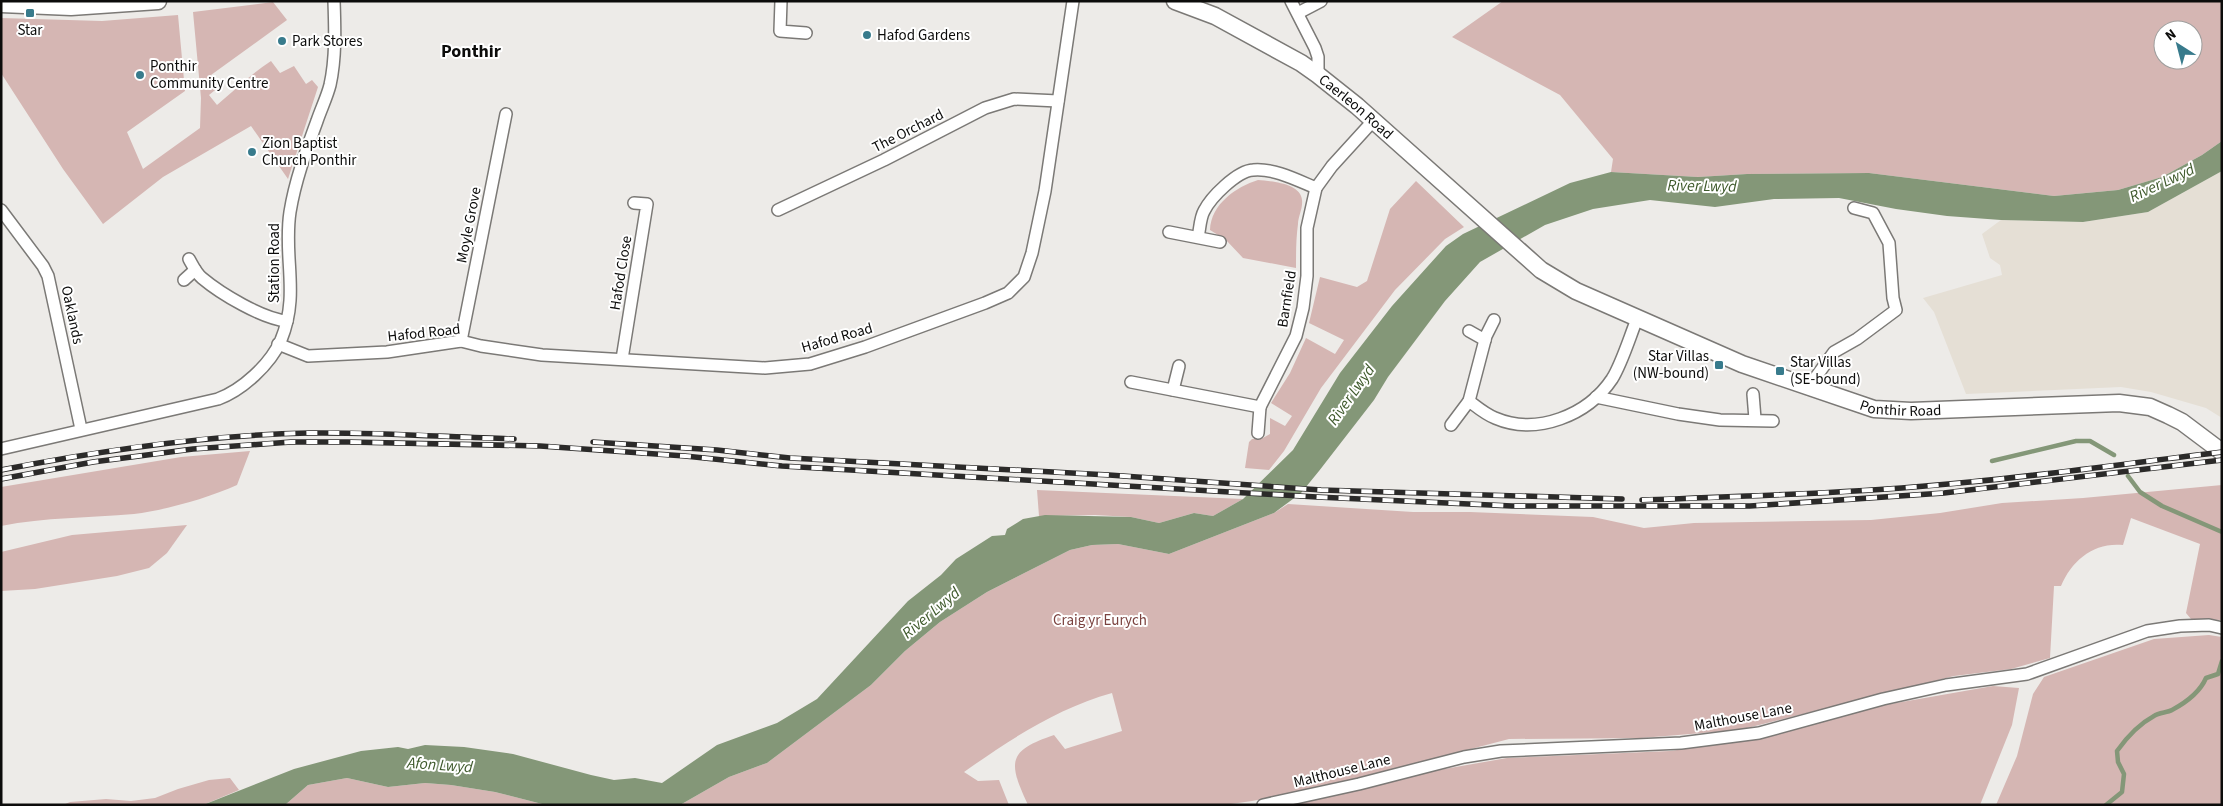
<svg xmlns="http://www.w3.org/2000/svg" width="2223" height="806" font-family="'Source Sans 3',sans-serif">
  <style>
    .built { fill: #e5dfd5 }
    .green { fill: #d5b6b3; fill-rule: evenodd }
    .water { fill: #849778 }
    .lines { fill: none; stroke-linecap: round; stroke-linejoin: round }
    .stream { stroke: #849778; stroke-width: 4.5 }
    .minor-casing { stroke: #7b7976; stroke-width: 14 }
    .secondary-casing { stroke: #7b7976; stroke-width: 19 }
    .minor { stroke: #fff; stroke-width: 11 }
    .secondary { stroke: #fff; stroke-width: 16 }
    .rail-casing { stroke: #2b2a29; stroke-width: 5.5 }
    .rail { stroke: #fff; stroke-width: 4; stroke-dasharray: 11; stroke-linecap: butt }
    .poi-dot { fill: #387b8c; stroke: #fff; stroke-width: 2 }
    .labels { text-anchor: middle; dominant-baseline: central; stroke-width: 4; stroke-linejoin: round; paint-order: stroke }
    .poi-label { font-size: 15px; fill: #0c0c0b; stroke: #fff; text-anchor: start }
    .street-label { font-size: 15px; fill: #0c0c0b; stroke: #fff }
    .park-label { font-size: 15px; fill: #7a423f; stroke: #fff }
    .water-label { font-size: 16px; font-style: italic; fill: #3e592b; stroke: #fff }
    .quarter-label { font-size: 18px; font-weight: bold; fill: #0c0c0b; stroke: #fff }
  </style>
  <rect width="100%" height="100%" fill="#edebe8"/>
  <path class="built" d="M2222 171V418L2206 408 2151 392 2121 387 1966 394 1934 312 1923 298 2002 275 2000 265 1990 258 1982 234 2001 220 2083 222 2148 212Z"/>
  <g class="green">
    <path d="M1503 1H2222V141L2202 155 2162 177 2118 190 2054 196 1869 173 1747 174 1698 177 1611 172 1613 159 1560 95 1452 37ZM2163 30H2193V60H2163Z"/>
    <path d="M273 2 287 20 211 75 220 86 209 95 217 105C235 90 251 74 271 61L280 73 294 66 306 84 312 80 318 87 288 179 251 126 163 177 103 224 63 169 1 73V18L102 21 178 15 185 91 127 132 143 169 200 128 201 98 193 12Z"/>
    <path d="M1258 180C1271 181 1301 183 1302 200 1303 208 1298 217 1298 224 1296 239 1296 253 1296 268L1243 258 1226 240 1210 230C1211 204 1236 187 1258 180Z"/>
    <path d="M1416 181 1464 227 1445 239 1395 290 1321 388 1284 451 1269 470 1245 468 1249 442 1252 439H1261L1270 434V418L1285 426 1292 416 1271 403 1290 373 1306 338 1335 354 1344 340 1309 323 1320 277 1357 287 1367 281 1390 209Z"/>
    <path d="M250 451 237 485C208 498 166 510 134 514 90 518 45 517 1 526V487L181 457Z"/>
    <path d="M2222 485V620L2191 619 2186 613 2200 544 2131 518 2123 545C2094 542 2072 560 2061 586H2054L2050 658 2011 669 1954 676 1739 730 1641 738 1509 739 1368 776 1295 793 1252 801 1224 805H1028C1008 762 1007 751 1054 735L1065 749 1122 731 1112 693C1058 708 1009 740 964 772L978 781 999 780 1009 805H680L729 777 767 763 871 685 905 651 940 622 987 592 1070 550 1092 545 1118 544 1169 554 1274 513 1288 504 1413 512H1470L1593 517 1644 528 1694 523 1871 520 1940 513 2002 503 2083 498Z"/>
    <path d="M1037 490 1243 499 1213 516 1194 513 1159 523 1131 517 1095 515 1039 516Z"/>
    <path d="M187 525 167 553 149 568 117 576 35 589 1 591V552L72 535Z"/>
    <path d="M2209 635 2222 637V805H1996L2017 756 2033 694 2044 677 2154 639Z"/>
    <path d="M1993 686 2019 688 2012 725 1980 805H1287L1433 771 1507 758 1670 751 1749 740 1879 706Z"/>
    <path d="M230 778 239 790 203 805H63L70 802 106 799 131 801 155 798 178 789 209 780Z"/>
    <path d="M347 778 388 787 425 783 451 785 495 792 546 805H285L308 785Z"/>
  </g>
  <path class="water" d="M2222 141V171L2148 212 2083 222 2001 220 1947 216 1896 209 1839 198 1774 199 1715 207 1650 200 1593 209 1545 225 1480 262 1445 301 1388 377 1374 400 1319 471 1301 493 1274 513 1169 554 1118 544 1092 545 1070 550 987 592 940 622 905 651 871 685 767 763 729 777 680 805H546L495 792 451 785 425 783 388 787 347 778 308 785 285 805H203L294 769 361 751 398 747 408 749 425 745 464 747 513 754 591 775 614 780 635 778 662 783 717 745 777 723 817 699 908 601 941 575 956 559 992 536 1005 535 1007 529 1023 519 1045 515 1131 517 1159 523 1194 513 1213 516 1243 499 1293 450 1340 373 1392 306 1446 246 1463 234 1570 183 1611 172 1698 177 1747 174 1869 173 2054 196 2118 190 2162 177 2202 155Z"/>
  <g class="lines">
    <g class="stream">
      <path d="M1992 461 2076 441H2090L2114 455"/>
      <path d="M2128 476 2140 492 2162 506 2222 532"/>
      <path d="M2106 805 2122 792 2124 774 2118 762 2117 751C2127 737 2139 724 2154 716 2159 712 2167 713 2172 710 2185 703 2200 692 2206 678L2218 674 2222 661"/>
    </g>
    <defs>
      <g id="minor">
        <path d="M781 1 780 31 806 33"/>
        <path d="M1291 1 1315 48 1318 57V75"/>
        <path d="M1298 13 1321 1"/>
        <path d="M1 210 43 266 48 276 81 429"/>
        <path d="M778 210 884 160 985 108 1014 99 1058 101"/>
        <path d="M1169 232 1220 242"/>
        <path d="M1198 237C1200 229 1200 218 1204 211 1211 197 1237 171 1253 170 1274 168 1297 180 1316 188"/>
        <path d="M189 259C193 266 196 273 202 278 221 294 263 319 287 321"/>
        <path d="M184 280 195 270"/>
        <path d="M1494 320 1486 336 1469 401C1477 407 1485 414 1495 418 1537 436 1588 415 1612 379 1622 363 1630 336 1637 319"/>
        <path d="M1469 331 1485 340"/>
        <path d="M461 341 506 114"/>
        <path d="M278 344 308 356 387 352 461 341 481 346 542 355 765 368 810 364 865 347 985 303 1008 293 1024 277 1032 253 1045 191 1073 1"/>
        <path d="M622 359 647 204 634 203"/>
        <path d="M1131 382 1260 407 1296 336 1303 308 1307 276V228L1316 188 1332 166 1373 121"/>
        <path d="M1808 388 1834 352 1857 339 1896 310 1893 298 1889 243 1873 213 1854 208"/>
        <path d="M1173 390 1179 366"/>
        <path d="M1753 394 1755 419"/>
        <path d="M1596 397 1678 414 1720 420 1773 421"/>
        <path d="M1451 425 1469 401"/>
        <path d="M1258 433 1260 407"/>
        <path d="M1 449 218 399C242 390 270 365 281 340 300 294 283 257 290 212 295 181 306 151 317 121 321 109 327 97 330 85 336 58 335 29 334 1"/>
        <path d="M1263 805 1359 784 1464 757 1501 751 1681 743 1759 733 1883 699 1946 685 2027 674 2147 631 2180 626 2209 625 2222 628"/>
      </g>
      <g id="secondary">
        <path id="s1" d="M1175 1 1215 16 1301 63 1318 75 1357 106 1541 270 1576 291 1742 364 1874 409 1911 411 2119 403 2150 407 2168 415 2182 422 2222 452"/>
        <path d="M1 4 71 7 158 1"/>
      </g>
    </defs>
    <use href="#minor" class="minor-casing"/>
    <use href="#secondary" class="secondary-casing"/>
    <use href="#minor" class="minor"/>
    <use href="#secondary" class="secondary"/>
    <defs>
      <g id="rail">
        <path d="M593 442 717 450 790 458 1109 475 1321 490 1622 499"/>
        <path d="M1 470C103 450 205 435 309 433 377 432 446 437 514 439"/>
        <path d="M1 479 93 462 193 449 291 442H348L540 446 685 456 782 466 1317 497 1512 506H1750L1944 493 2222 460"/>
        <path d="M1642 500C1751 496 1861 493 1970 482 2054 474 2138 462 2222 452"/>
      </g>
    </defs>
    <use href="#rail" class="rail-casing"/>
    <use href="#rail" class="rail"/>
  </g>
  <g class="poi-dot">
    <rect x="25" y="8" width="10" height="10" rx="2.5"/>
    <circle cx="867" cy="35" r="5"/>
    <circle cx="282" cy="41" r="5"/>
    <circle cx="140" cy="75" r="5"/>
    <circle cx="252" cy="152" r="5"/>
    <rect x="1714" y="360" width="10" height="10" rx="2.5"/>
    <rect x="1775" y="366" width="10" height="10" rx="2.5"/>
  </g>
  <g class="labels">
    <g class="poi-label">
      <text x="30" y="30" text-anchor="middle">Star</text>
      <text x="877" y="35">Hafod Gardens</text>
      <text x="292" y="41">Park Stores</text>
      <text x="150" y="66">Ponthir<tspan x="150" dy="17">Community Centre</tspan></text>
      <text x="262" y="143">Zion Baptist<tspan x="262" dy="17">Church Ponthir</tspan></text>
      <text x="1709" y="356" text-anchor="end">Star Villas<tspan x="1709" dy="17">(NW-bound)</tspan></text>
      <text x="1790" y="362">Star Villas<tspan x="1790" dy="17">(SE-bound)</tspan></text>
    </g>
    <g class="street-label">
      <text stroke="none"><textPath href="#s1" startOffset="211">Caerleon Road</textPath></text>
      <text transform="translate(908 131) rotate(-27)">The Orchard</text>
      <text transform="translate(469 225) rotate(-79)">Moyle Grove</text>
      <text transform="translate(274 263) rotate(-90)">Station Road</text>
      <text transform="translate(621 273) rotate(-81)">Hafod Close</text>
      <text transform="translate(1287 299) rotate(-81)">Barnfield</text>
      <text transform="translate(72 315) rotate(78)">Oaklands</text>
      <text transform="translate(424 333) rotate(-6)">Hafod Road</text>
      <text transform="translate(837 338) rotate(-16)">Hafod Road</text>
      <text stroke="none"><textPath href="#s1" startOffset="846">Ponthir Road</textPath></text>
      <text transform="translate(1743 717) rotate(-11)">Malthouse Lane</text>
      <text transform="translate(1342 771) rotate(-14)">Malthouse Lane</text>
    </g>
    <g class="park-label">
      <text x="1100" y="620">Craig yr Eurych</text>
    </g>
    <g class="water-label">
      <text transform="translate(2162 183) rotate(-25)">River Lwyd</text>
      <text transform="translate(1702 186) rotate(1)">River Lwyd</text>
      <text transform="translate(1351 395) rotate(-55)">River Lwyd</text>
      <text transform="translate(931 613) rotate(-40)">River Lwyd</text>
      <text transform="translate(440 765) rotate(4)">Afon Lwyd</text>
    </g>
    <g class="quarter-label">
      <text x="471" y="51">Ponthir</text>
    </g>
  </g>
  <rect width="2223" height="806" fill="none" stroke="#0c0c0b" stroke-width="5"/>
  <g transform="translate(2178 45) rotate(324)"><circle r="24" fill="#ffffff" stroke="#9e9e9d"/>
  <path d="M0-4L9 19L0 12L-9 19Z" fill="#387b8c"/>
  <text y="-8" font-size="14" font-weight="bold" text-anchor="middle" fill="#0c0c0b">N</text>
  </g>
</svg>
